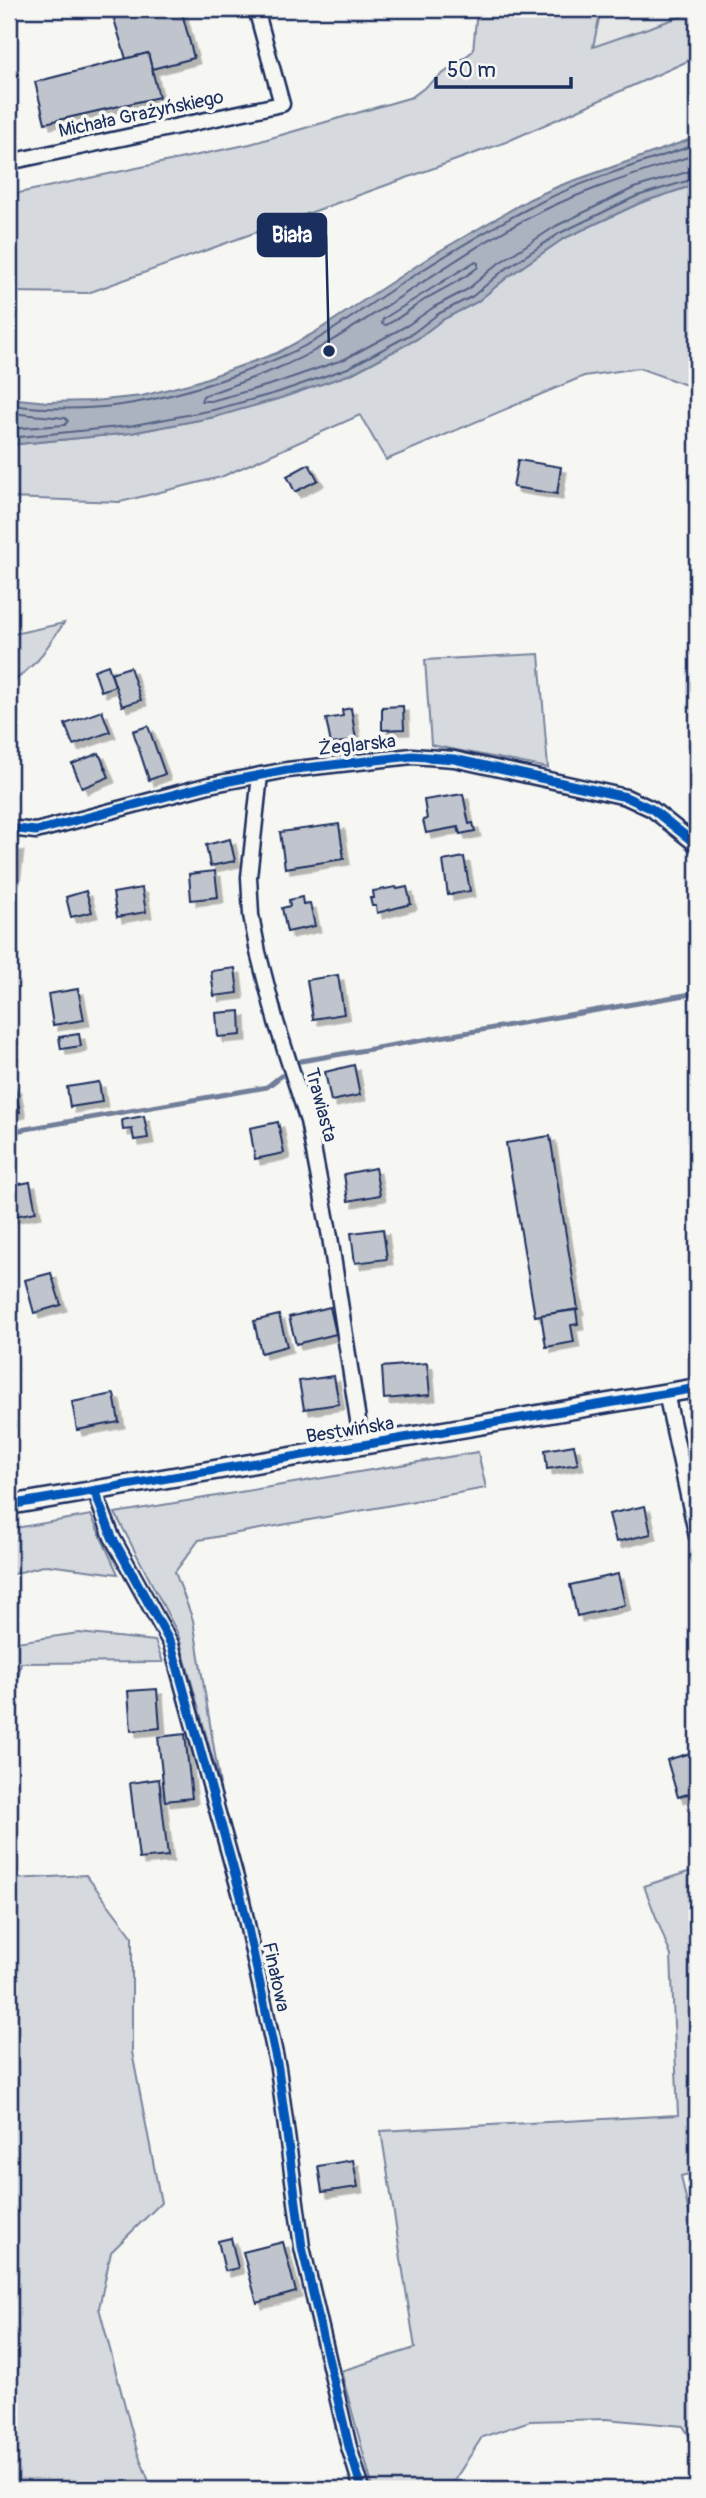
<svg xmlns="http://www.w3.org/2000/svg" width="706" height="2498" font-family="Pangolin,sans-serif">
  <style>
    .built { fill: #e6e7e7 }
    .green { fill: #d6d9dd; stroke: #78849e; stroke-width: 2 }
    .water { fill: #abb2c0; stroke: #717e99; stroke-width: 2 }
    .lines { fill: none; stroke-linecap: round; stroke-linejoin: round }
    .shore { stroke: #556385; stroke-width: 2 }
    .stream { stroke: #717e99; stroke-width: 5 }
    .building { fill: #c0c4cd; stroke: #1b2f5e; stroke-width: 2; filter: url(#shadow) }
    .minor-casing { stroke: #1b2f5e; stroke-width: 19 }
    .tertiary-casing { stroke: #1b2f5e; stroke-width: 23 }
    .minor { stroke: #f6f6f2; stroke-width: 14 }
    .tertiary { stroke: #f6f6f2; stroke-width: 18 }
    .cycleway-casing { stroke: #f6f6f2; stroke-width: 13 }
    .cycleway { stroke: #0057b8; stroke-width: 9 }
    .labels { text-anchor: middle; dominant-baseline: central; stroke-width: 7; stroke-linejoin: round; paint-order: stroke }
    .street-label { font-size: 19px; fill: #1b2f5e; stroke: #f6f6f2 }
    .leader { fill: none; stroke: #1b2f5e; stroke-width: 2.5 }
    .callout-dot { fill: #1b2f5e; stroke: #f6f6f2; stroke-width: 2.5 }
    .callout { fill: #1b2f5e; stroke: #1b2f5e; stroke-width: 2.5 }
    .callout-label { font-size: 21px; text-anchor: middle; font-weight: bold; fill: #fff }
  </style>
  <defs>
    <filter id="shadow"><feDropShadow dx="5.5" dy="5.5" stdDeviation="0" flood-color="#0004"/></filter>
  </defs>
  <rect width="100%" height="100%" fill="#f6f6f2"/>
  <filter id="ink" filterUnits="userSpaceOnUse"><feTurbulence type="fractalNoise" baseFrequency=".0143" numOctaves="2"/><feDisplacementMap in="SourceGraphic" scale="14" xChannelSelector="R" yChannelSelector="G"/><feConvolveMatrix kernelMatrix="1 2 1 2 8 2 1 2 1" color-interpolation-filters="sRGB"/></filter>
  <g filter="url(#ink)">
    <path class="built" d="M601 9H697V11L593 47Z"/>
    <g class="green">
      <path d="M477 9H601L593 47 697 11V57L506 142 88 293 9 292V195L250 144 412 97 473 51Z"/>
      <path d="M697 184V404L692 387 639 368 584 376 386 460 360 415 221 477 120 502 9 498V445L131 433 215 417 351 374 417 339 442 320 477 302 509 276 563 239 640 203Z"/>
      <path d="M64 623 38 660 9 686V635Z"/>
      <path d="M539 654 548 768 431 745 425 660Z"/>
      <path d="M478 1452 486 1488 199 1540 175 1572 193 1620 220 1785 178 1634 115 1513Z"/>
      <path d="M91 1515 118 1574 47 1565 9 1575V1529Z"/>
      <path d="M79 1633 155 1641 163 1662 21 1663 9 1729V1643Z"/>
      <path d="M697 1869V2172L681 2176 697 2250V2448L683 2426 606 2419 530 2421 482 2437 449 2489H373L341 2371 415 2348 381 2131 678 2115 671 1956 644 1886Z"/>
      <path d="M9 1872 15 1879 86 1875 132 1936V2052L161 2203 111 2252 99 2308 137 2451 152 2489H9Z"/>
    </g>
    <path class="water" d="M697 137V184L640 203 563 239 509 276 477 302 442 320 417 339 351 374 278 399 215 417 131 433 9 445V398L48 402 93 401 142 396 196 382 277 353 314 333 436 253 530 199 559 186Z"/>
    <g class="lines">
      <g class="shore">
        <path d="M697 154C644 172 588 188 538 213 461 251 394 305 321 347 283 369 243 381 203 396L201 401H211L273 384 345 359 408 325 434 307 468 289 499 263 556 226 634 188 697 169"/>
        <path d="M474 262 478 263V267C463 280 446 287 429 297 414 306 402 317 386 325L382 324 383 319Z"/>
        <path d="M9 405C93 415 153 404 233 376 262 365 289 355 316 340 340 326 363 309 387 293 434 262 482 232 533 206 582 180 644 163 697 144"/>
        <path d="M9 413 65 418 68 421 65 425 9 429"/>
        <path d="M9 438 129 426 213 410 276 393 348 368 413 333 438 314 473 296 504 270 560 233 637 196 697 178"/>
      </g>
      <g class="stream">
        <path d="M301 1061 697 993"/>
        <path d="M9 1132 267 1087 281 1076"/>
      </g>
    </g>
    <g class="building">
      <path d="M111 9H181L194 58 152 69 148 53 126 59Z"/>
      <path d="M148 53 159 97 45 123 35 82Z"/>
      <path d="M518 460 561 467 557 494 513 487Z"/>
      <path d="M309 464 318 480 295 492 287 476Z"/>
      <path d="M108 665 115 686 101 691 94 670Z"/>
      <path d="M130 667 141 700 122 706 111 673Z"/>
      <path d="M403 706 404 729 382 730V707Z"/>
      <path d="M351 708 356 740 331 744 326 719 343 716 342 710Z"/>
      <path d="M102 711 110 732 73 745 65 724Z"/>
      <path d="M148 726 165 774 149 780 133 731Z"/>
      <path d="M99 753 109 777 82 788 72 764Z"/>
      <path d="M463 794 469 824 473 823 475 831 460 834 458 827 426 833 423 820 427 819 424 800Z"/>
      <path d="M339 824 344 859 285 868 280 832Z"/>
      <path d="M230 839 235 861 210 866 206 845Z"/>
      <path d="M9 845 18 846 14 878 9 877Z"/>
      <path d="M464 857 470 891 448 895 443 861Z"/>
      <path d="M215 871 218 897 191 900 189 874Z"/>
      <path d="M396 887 397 889 407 887 411 904 377 913 376 906H372L370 898H374L373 891Z"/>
      <path d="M142 888 146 912 117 917 113 893Z"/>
      <path d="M86 891 92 912 71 917 66 897Z"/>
      <path d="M302 897 303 904 310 903 315 926 287 932 282 908 290 906 289 900Z"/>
      <path d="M235 968 238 993 214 996 211 971Z"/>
      <path d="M338 975 344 1014 313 1019 307 980Z"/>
      <path d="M78 989 84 1020 53 1025 48 994Z"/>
      <path d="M240 1011 241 1035 218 1037 216 1013Z"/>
      <path d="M79 1034 81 1046 61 1049 59 1037Z"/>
      <path d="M354 1065 360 1095 331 1101 325 1072Z"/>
      <path d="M99 1082 102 1102 70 1107 67 1087Z"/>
      <path d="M15 1087 20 1112 9 1114V1088Z"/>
      <path d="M144 1116 148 1138 134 1140 132 1129 123 1130 122 1120Z"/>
      <path d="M278 1122 284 1153 255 1159 250 1128Z"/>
      <path d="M550 1136 578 1309 535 1316 506 1143Z"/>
      <path d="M375 1168 380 1195 348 1201 344 1174Z"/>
      <path d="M30 1182 36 1212 9 1217V1186Z"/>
      <path d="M383 1229 387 1259 355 1263 351 1233Z"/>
      <path d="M51 1273 61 1305 34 1313 25 1280Z"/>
      <path d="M330 1307 336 1334 296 1344 289 1317Z"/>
      <path d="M576 1310 578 1324 571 1325 574 1342 546 1347 541 1315Z"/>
      <path d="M279 1315 287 1346 261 1353 254 1321Z"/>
      <path d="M427 1363 430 1395 384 1399 382 1367Z"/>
      <path d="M334 1376 339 1404 304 1409 299 1381Z"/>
      <path d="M114 1394 119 1422 77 1430 72 1402Z"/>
      <path d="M574 1445 578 1464 547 1469 545 1450Z"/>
      <path d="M645 1506 651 1534 616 1542 609 1514Z"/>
      <path d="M618 1574 625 1605 577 1616 570 1585Z"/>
      <path d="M157 1689 160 1728 131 1731 128 1691Z"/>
      <path d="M185 1734 192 1798 165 1801 158 1737Z"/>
      <path d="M697 1751V1791L678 1797 667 1760Z"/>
      <path d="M159 1779 168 1856 139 1859 130 1783Z"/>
      <path d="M353 2160 358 2187 322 2192 318 2166Z"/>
      <path d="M231 2238 238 2268 225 2271 218 2241Z"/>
      <path d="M283 2242 296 2292 257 2303 243 2252Z"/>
    </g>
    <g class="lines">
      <defs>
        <g id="minor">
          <path d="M9 162 282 104 256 9"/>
          <path d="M260 775 249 877 251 915 258 952 276 1022 308 1121 330 1237 362 1446"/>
          <path d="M9 828 36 831 209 785 287 770 412 756 454 759 626 797 652 809 697 845"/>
          <path d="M666 1393 697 1537"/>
          <path d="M96 1490 99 1503 112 1537 171 1644 241 1896 278 2068 302 2247 349 2447 362 2489"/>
        </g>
        <path id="tertiary" d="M9 1505 697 1388"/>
      </defs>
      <use href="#minor" class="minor-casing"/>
      <use href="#tertiary" class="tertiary-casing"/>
      <use href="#minor" class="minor"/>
      <use href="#tertiary" class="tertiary"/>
      <defs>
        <g id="cycleway">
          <path d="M9 828 36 831 209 785 287 770 412 756 454 759 626 797 652 809 697 845"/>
          <path d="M96 1490 99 1503 112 1537 171 1644 241 1896 278 2068 302 2247 349 2447 362 2489"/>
          <path d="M9 1505 697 1388"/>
        </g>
      </defs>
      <use href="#cycleway" class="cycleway-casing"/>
      <use href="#cycleway" class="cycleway"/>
    </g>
  </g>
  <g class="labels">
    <g class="street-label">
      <text transform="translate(141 114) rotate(-12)">Michała Grażyńskiego</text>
      <text transform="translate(357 745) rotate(-6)">Żeglarska</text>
      <text transform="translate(321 1105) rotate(75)">Trawiasta</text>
      <text transform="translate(350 1430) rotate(-9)">Bestwińska</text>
      <text transform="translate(276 1977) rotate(78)">Finałowa</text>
    </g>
  </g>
  <path class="leader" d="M329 351L326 235"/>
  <circle class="callout-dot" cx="329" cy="351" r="7"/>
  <rect class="callout" x="258" y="214" width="68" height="42" rx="7"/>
  <g class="callout-label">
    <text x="292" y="242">Biała</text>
  </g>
  <rect width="706" height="2498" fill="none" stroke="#f6f6f2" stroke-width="35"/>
  <rect x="18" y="18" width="671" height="2463" fill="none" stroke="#1b2f5e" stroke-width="2.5" filter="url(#ink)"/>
  <path d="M436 77v10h135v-10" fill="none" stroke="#1b2f5e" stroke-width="3.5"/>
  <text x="447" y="77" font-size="21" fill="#1b2f5e" stroke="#f6f6f2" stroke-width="5" paint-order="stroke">50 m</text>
</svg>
